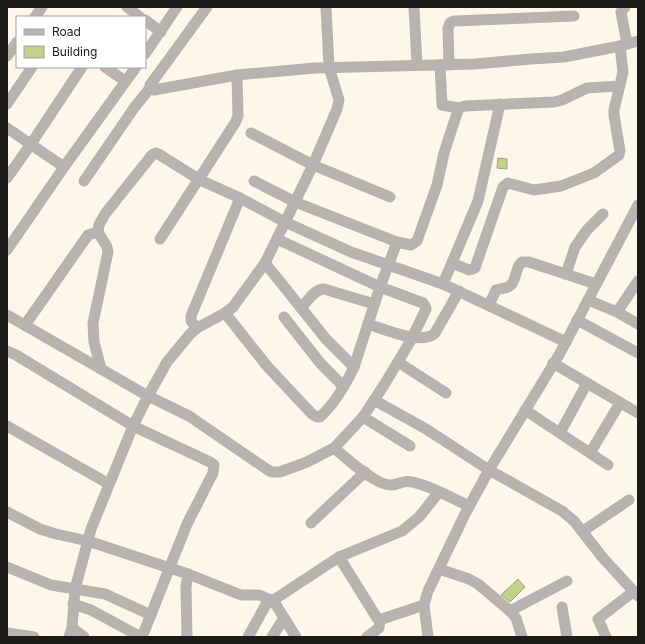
<svg xmlns="http://www.w3.org/2000/svg" width="645" height="644" font-family="Inter,sans-serif">
  <style>
    .building { fill: #c2d189; stroke: #9da093 }
    .lines { fill: none; stroke-linecap: round; stroke-linejoin: round }
    .minor { stroke: #b9b3af; stroke-width: 11 }
  </style>
  <rect width="100%" height="100%" fill="#fdf7ea"/>
  <g class="building">
    <path d="M498 158 507 159V169L497 168Z"/>
    <path d="M518 579 525 587 510 602 501 595Z"/>
  </g>
  <g class="lines">
    <g class="minor">
      <path d="M127 7 140 17"/>
      <path d="M207 7 150 85V88L154 90 237 75 315 68 475 64 531 59 564 57 620 46 638 41"/>
      <path d="M414 7 417 65"/>
      <path d="M625 7 621 12 627 44"/>
      <path d="M35 17 42 7"/>
      <path d="M145 20 161 32"/>
      <path d="M145 54 177 7"/>
      <path d="M7 56 17 42"/>
      <path d="M440 65 442 105 459 108"/>
      <path d="M449 65 448 28 450 23 454 21 574 16"/>
      <path d="M105 67 125 81"/>
      <path d="M7 104 32 67"/>
      <path d="M7 128 64 167"/>
      <path d="M251 133 313 165 390 197"/>
      <path d="M7 178 31 144 82 67"/>
      <path d="M84 181 134 108 150 88"/>
      <path d="M254 181 295 202 397 242 411 245 417 241 437 185 444 153 458 110 459 108 465 106 554 102 562 100 587 88 619 86"/>
      <path d="M160 239 235 123 238 116 237 75"/>
      <path d="M7 250 64 167 136 67"/>
      <path d="M265 263 326 339 354 367"/>
      <path d="M452 263 469 270 475 268 503 187 508 183 534 190 561 186 594 173 619 155 620 151 614 115V110L623 72 620 46"/>
      <path d="M566 274 575 247 587 230 603 214"/>
      <path d="M443 284 478 201 500 104"/>
      <path d="M588 300 617 312 638 324"/>
      <path d="M489 305 496 290C500 288 508 289 511 285 517 279 515 267 522 262H529L596 284"/>
      <path d="M301 308C308 301 314 289 324 289L374 304"/>
      <path d="M617 312 638 281"/>
      <path d="M225 313 267 366 312 414 317 417H320C334 404 346 384 354 367L380 287 397 242"/>
      <path d="M7 315 148 396 189 416 268 470 272 472H280L307 462 334 448 363 417 384 385 411 340 426 309 425 306 423 303 380 287 277 239"/>
      <path d="M284 317 321 364 343 386"/>
      <path d="M577 320 638 353"/>
      <path d="M368 324C384 329 422 346 435 333L459 291"/>
      <path d="M25 325 88 235 98 232"/>
      <path d="M197 328 191 321V316L240 198"/>
      <path d="M7 351 16 355 133 426 210 462 214 465 213 473 187 524 142 637"/>
      <path d="M398 362 446 393"/>
      <path d="M553 363 638 413"/>
      <path d="M101 369 94 342 93 323 108 252 107 247 98 232 99 225 105 214 152 155 156 153 160 155 200 180 240 198 285 222 351 252 443 284 566 342"/>
      <path d="M374 400 426 429 489 470 562 511 574 521 603 558 638 596"/>
      <path d="M525 410 608 465"/>
      <path d="M363 417 410 446"/>
      <path d="M7 426 109 484"/>
      <path d="M560 433 587 383"/>
      <path d="M334 448C349 460 365 476 382 483 396 489 400 479 412 482 432 486 451 498 469 506"/>
      <path d="M590 453 620 403"/>
      <path d="M7 512 40 529 56 534 88 541 188 574 241 595H259L264 597 276 605 296 637"/>
      <path d="M311 523 365 472"/>
      <path d="M583 531 629 500"/>
      <path d="M339 557 377 618 382 619 424 605"/>
      <path d="M7 567 51 585 105 594 151 615"/>
      <path d="M439 569 469 579 478 584 510 611 516 618 522 637"/>
      <path d="M272 601 339 557 402 531 419 517 439 492"/>
      <path d="M73 604 91 610 141 637"/>
      <path d="M562 607 567 637"/>
      <path d="M510 611 567 581"/>
      <path d="M72 628 84 637"/>
      <path d="M7 633 34 637"/>
      <path d="M69 637 72 628 75 589 91 529 133 426 148 396 167 362 190 334 197 328 225 313 233 307 265 263 313 165 337 109 339 100 329 67 326 7"/>
      <path d="M187 637 186 587 188 574"/>
      <path d="M248 637 269 599"/>
      <path d="M272 637 284 618"/>
      <path d="M367 637 379 628 380 619"/>
      <path d="M428 637 424 605 428 591 465 514 489 470 559 355 638 205"/>
      <path d="M606 637 598 619 634 591"/>
    </g>
  </g>
  <rect width="645" height="644" fill="none" stroke="#1d1b17" stroke-width="16"/>
  <rect x="16" y="16" width="130" height="52" fill="#ffffff" stroke="#a5a4a2"/>
  <rect x="24" y="29" width="20" height="6" fill="#b9b3af" stroke="#a5a4a2"/>
  <text x="52" y="36" font-size="12" fill="#1d1b17">Road</text>
  <rect x="24" y="46" width="20" height="12" fill="#c2d189" stroke="#a5a4a2"/>
  <text x="52" y="56" font-size="12" fill="#1d1b17">Building</text>
</svg>
